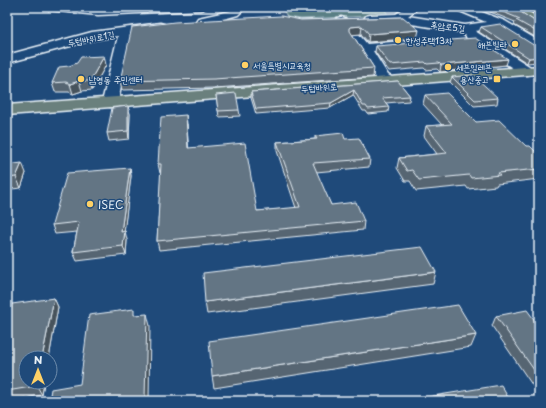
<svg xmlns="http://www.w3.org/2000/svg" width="546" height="408" font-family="'Playpen Sans','Poor Story',sans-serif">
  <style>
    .built { fill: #34577d }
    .green { fill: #5a7f85; stroke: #a1b8be }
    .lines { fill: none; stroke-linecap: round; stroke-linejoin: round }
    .minor-casing { stroke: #e8f1f8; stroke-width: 3 }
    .major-casing { stroke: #e8f1f8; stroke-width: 3 }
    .minor { fill: #1f4a7a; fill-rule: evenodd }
    .major { fill: #6a807d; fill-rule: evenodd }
    .wall { fill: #566572; stroke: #e8f1f8 }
    .shaded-wall { fill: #46525c; stroke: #e8f1f8 }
    .building { fill: #647584; stroke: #e8f1f8 }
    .poi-dot { fill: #ffd166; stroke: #1f4a7a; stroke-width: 1.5 }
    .labels { text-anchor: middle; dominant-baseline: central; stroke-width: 3; stroke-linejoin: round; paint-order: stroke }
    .far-street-label { font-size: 9px; fill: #e8f1f8; stroke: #1f4a7a }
    .far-poi-label { font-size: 9px; fill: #e8f1f8; stroke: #1f4a7a; text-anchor: start }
    .poi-label { font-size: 11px; fill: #e8f1f8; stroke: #1f4a7a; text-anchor: start }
  </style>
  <rect width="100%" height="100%" fill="#1f4a7a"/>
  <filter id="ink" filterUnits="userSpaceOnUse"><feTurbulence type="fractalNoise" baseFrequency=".025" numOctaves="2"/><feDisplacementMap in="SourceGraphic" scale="8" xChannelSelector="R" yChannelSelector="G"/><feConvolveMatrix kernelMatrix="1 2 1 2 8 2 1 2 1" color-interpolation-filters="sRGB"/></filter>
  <g filter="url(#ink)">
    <path class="built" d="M275 7H408L393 17 299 21 281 17Z"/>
    <path class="green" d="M282 7H382L389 15 301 19 287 17Z"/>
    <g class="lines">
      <defs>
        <g id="minor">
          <path d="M42 7 98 9 208 7 202 10 98 15 48 10Z"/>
          <path d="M234 7H246L238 15 202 25 198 24 196 21 198 18 230 11Z"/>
          <path d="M406 7H419L408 16 465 25 486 22 455 9 453 7H469L505 21 539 41V51L534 50 499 28 475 31 532 68 534 71 532 74 527 75 522 74 471 42 461 32 393 21 366 22 364 19 366 16 370 15 396 14Z"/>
          <path d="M341 17 345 18 367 44 405 41 410 42 412 45 410 48 373 51 388 75 395 79 398 82 395 85 390 87 377 81 358 50 335 21 337 18Z"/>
          <path d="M160 23 164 24 166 27 164 30 131 35 118 102 116 105 110 107 104 105 102 102 118 36 93 40 7 63V55L92 32Z"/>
        </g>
        <g id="major">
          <path d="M506 7H520L539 18V27L535 26Z"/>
          <path d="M539 66V74L7 115V105Z"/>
        </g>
      </defs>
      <use href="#minor" class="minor-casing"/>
      <use href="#major" class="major-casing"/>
      <use href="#minor" class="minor"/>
      <use href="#major" class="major"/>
    </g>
    <g class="wall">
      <path d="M478 7H513L536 22 539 23V39L514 25 515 22Z"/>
      <path d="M523 7H539V16Z"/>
      <path d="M403 17 417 38 368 42 361 34H352L374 68 373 77 215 88 122 90 120 81 301 20Z"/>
      <path d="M481 27 535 46 527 63 479 32Z"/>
      <path d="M376 46 506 65 440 72 437 69 426 70 424 68 389 71 375 52Z"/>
      <path d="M106 65 92 90 82 91 73 94 69 92H55L52 83Z"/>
      <path d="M452 77 498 98 497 104 474 106 450 82Z"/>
      <path d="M398 81 410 96 409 101 386 103 389 107 388 112 368 114 366 111H363L353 95 330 108 256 114 251 98V92Z"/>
      <path d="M216 95 239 110 240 116 219 117Z"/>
      <path d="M425 95 476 122 526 146 539 155V179L497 184 496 186 468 189 466 186 416 191 410 181H405L397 168 399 158 437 154 424 136 426 126 442 125 423 104Z"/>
      <path d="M128 106 130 114 129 139 109 141 107 133Z"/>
      <path d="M187 124 188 148 257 211 296 208 277 151V142L315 139V136L345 139 370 159 369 167 316 172 331 205 364 221 363 230 159 250 157 241 161 173H160L158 164Z"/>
      <path d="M7 165 26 173 21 188 12 189 9 197H7Z"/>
      <path d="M130 168 131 176 124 231 127 240 126 255 77 261 73 252 77 232 55 234 52 225Z"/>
      <path d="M436 272 433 284 207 314 205 302Z"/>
      <path d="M54 298 58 307 49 358H26V382H44L42 395 7 401V321Z"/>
      <path d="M496 316 539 326V395L492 326Z"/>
      <path d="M476 335 471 347 214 388 212 376Z"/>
    </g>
    <g class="shaded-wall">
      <path d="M362 26 361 34 350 35 349 39 350 27Z"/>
      <path d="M419 30 417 38 368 42 369 34Z"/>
      <path d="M104 56 106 65 92 90 90 81Z"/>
      <path d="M539 57V62L527 63 529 58Z"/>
      <path d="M508 59 506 65 440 72 441 65Z"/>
      <path d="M79 81 82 91 73 94 70 84Z"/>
      <path d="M354 90 353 95 330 108 331 103Z"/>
      <path d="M128 106 130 114 129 139 128 131Z"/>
      <path d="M7 115 10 124 7 130Z"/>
      <path d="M186 115 187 124 189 157 188 148Z"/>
      <path d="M22 163 26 173 21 188 16 177Z"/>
      <path d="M130 168 131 176 123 241 121 232Z"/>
      <path d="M8 178 12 189 9 197 7 193V180Z"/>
      <path d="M125 231 127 240 126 255 123 246Z"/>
      <path d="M54 298 58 307 49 358H42Z"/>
      <path d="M147 314 150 326 149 401H131Z"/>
      <path d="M37 382H44L42 395 37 386Z"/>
    </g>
    <g class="building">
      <path d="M491 7H513L536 22 539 23V33L516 20 520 19Z"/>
      <path d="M533 7H539V10Z"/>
      <path d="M281 16 301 20 403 17 419 30 369 34 362 26 350 27V31L374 68 214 79 120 81 132 27 175 22Z"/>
      <path d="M500 24 535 46 539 47V57L529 58 481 27Z"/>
      <path d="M475 38 508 59 441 65 439 63 427 64 425 62 390 65 376 46Z"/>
      <path d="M104 56 90 81H79L70 84 66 82 52 83 59 67 69 66 77 63 81 57Z"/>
      <path d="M473 75 498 98 475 100 452 77Z"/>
      <path d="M398 81 410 96 382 98 389 107 368 109 366 106H363L354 90 331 103 256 109 251 92Z"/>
      <path d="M236 93 239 110 218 111 216 95Z"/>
      <path d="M447 93 476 122 499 120 526 146H530L539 155V159H537L539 161V169L498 173 500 175 471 178 469 175 419 180 412 170 407 171 399 158 447 153 426 126 452 124 425 95Z"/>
      <path d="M128 106V131L107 133 112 108Z"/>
      <path d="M186 115 188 148 245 143 257 211 300 207 277 142 317 139 315 136 343 133 345 139 359 138 370 159 313 163 331 205 356 202 364 221 157 241 161 164H158L161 117Z"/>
      <path d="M22 163 16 177 8 178 7 180V165Z"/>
      <path d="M130 168 121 232 125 231 123 246 73 252 79 222 52 225 67 173Z"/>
      <path d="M422 247 436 272 205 302 203 273Z"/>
      <path d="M54 298 42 358H26V382H37V386L7 391V321L12 304Z"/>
      <path d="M458 305 476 335 212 376 209 341Z"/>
      <path d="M134 309V315L147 314 145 398 131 401H49L51 389 80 384 89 315Z"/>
      <path d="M527 310 539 326V377L496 316Z"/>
      <path d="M501 385 510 401H402Z"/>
    </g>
  </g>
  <g class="poi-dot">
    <circle cx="398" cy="40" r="4"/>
    <circle cx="515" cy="44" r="4"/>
    <circle cx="245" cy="65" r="4"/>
    <circle cx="448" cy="67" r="4"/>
    <circle cx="81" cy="79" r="4"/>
    <rect x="493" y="75" width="8" height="8" rx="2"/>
    <circle cx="90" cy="204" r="4"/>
  </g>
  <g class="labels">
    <g class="far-street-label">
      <text transform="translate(448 26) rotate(7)">후암로5길</text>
      <text transform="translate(91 38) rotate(-11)">두텁바위로1길</text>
      <text transform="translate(319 87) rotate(-4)">두텁바위로</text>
    </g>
    <g class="far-poi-label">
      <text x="406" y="40">한성주택13차</text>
      <text x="507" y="44" text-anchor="end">해븐빌라</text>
      <text x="253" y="65">서울특별시교육청</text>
      <text x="456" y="67">세븐일레븐</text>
      <text x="89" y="79">남영동 주민센터</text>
      <text x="489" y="79" text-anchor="end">용산중고</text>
    </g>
    <g class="poi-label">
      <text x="98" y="204">ISEC</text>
    </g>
  </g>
  <rect width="546" height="408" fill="none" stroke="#1f4a7a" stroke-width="24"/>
  <rect x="12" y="12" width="522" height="384" fill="none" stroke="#e8f1f8" stroke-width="1.5" filter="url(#ink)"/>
  <g transform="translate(38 370)"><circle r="19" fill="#1f4a7a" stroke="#6f8dac"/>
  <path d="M0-3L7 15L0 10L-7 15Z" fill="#ffd166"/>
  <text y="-6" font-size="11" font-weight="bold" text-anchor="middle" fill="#e8f1f8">N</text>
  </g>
</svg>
